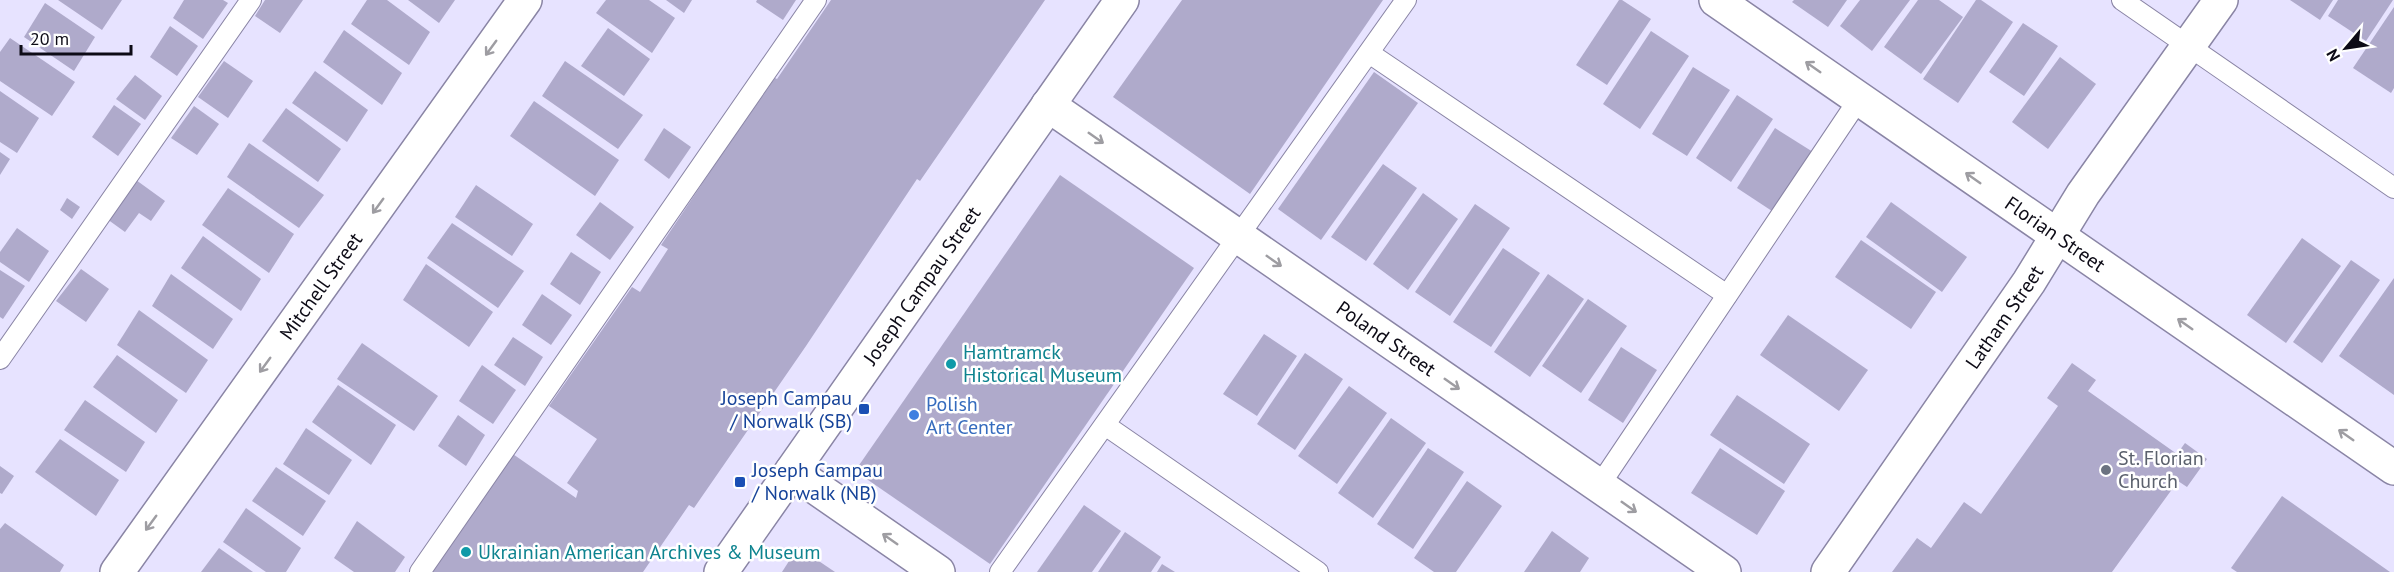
<svg xmlns="http://www.w3.org/2000/svg" width="2394" height="572" font-family="'PT Sans',sans-serif">
  <style>
    .building { fill: #afaacb }
    .lines { fill: none; stroke-linecap: round; stroke-linejoin: round }
    .service-casing { stroke: #8a85a5; stroke-width: 22 }
    .minor-casing { stroke: #8a85a5; stroke-width: 36 }
    .tertiary-casing { stroke: #8a85a5; stroke-width: 36 }
    .service { stroke: #fff; stroke-width: 20 }
    .minor { stroke: #fff; stroke-width: 33 }
    .tertiary { stroke: #fff; stroke-width: 33 }
    .oneway { stroke: #9e9da2 }
    .culture-dot { fill: #0f9aa8; stroke: #fff; stroke-width: 2 }
    .transit-dot { fill: #1a4fb4; stroke: #fff; stroke-width: 2 }
    .shop-dot { fill: #3f7fe0; stroke: #fff; stroke-width: 2 }
    .worship-dot { fill: #6b7280; stroke: #fff; stroke-width: 2 }
    .labels { text-anchor: middle; dominant-baseline: central; stroke-width: 5; stroke-linejoin: round; paint-order: stroke }
    .street-label { font-size: 20px; fill: #0d0b16; stroke: #fff }
    .culture-label { font-size: 20px; fill: #0d838f; stroke: #fff; text-anchor: start }
    .transit-label { font-size: 20px; fill: #164399; stroke: #fff; text-anchor: end }
    .shop-label { font-size: 20px; fill: #366cbe; stroke: #fff; text-anchor: start }
    .worship-label { font-size: 20px; fill: #5b616d; stroke: #fff; text-anchor: start }
  </style>
  <rect width="100%" height="100%" fill="#e7e3ff"/>
  <g class="building">
    <path d="M58 0H122L102 30Z"/>
    <path d="M184 0H223L228 3 203 39 173 18Z"/>
    <path d="M265 0H303L280 33 255 16Z"/>
    <path d="M367 0H387L430 32 409 65 351 24Z"/>
    <path d="M408 0H455L439 23Z"/>
    <path d="M606 0H649L675 18 652 53 596 13Z"/>
    <path d="M666 0H692L684 13Z"/>
    <path d="M757 0H796L783 20 756 2Z"/>
    <path d="M831 0H1045L920 181 917 179 806 346 694 508 689 505 643 572H431L510 452 576 498 578 491 567 483 597 439 549 406 632 287 640 292 668 249 661 245 718 160 775 78 777 79Z"/>
    <path d="M1182 0H1383L1250 194 1113 97Z"/>
    <path d="M1619 0H1622L1651 19 1607 85 1576 65Z"/>
    <path d="M1794 0H1847L1828 27 1792 2Z"/>
    <path d="M1860 0H1910L1872 51 1840 26Z"/>
    <path d="M1918 0H1939L1963 17 1921 74 1884 47Z"/>
    <path d="M1976 0H1981L2013 22 1958 103 1923 79Z"/>
    <path d="M2290 0H2333L2320 20Z"/>
    <path d="M2338 0H2393L2366 41 2328 16Z"/>
    <path d="M45 3 95 37 74 71 24 37Z"/>
    <path d="M2394 7V88L2391 93 2353 68Z"/>
    <path d="M2023 23 2058 46 2024 96 1989 72Z"/>
    <path d="M170 26 198 46 177 76 150 57Z"/>
    <path d="M608 28 650 59 624 96 581 66Z"/>
    <path d="M344 30 402 73 382 105 323 62Z"/>
    <path d="M1651 31 1689 56 1640 129 1603 104Z"/>
    <path d="M10 38 75 82 52 116 0 81V52Z"/>
    <path d="M2060 57 2096 84 2048 149 2012 122Z"/>
    <path d="M224 61 253 81 228 118 198 97Z"/>
    <path d="M565 61 643 115 618 149 542 96Z"/>
    <path d="M1693 67 1730 90 1687 156 1652 134Z"/>
    <path d="M315 71 368 110 347 142 292 103Z"/>
    <path d="M1374 72 1418 103 1321 240 1278 209Z"/>
    <path d="M135 75 162 96 145 120 116 99Z"/>
    <path d="M0 91 39 118 17 153 0 142Z"/>
    <path d="M1737 95 1773 119 1731 182 1696 158Z"/>
    <path d="M534 101 619 160 595 196 510 136Z"/>
    <path d="M114 105 141 124 118 156 92 137Z"/>
    <path d="M194 106 219 124 197 155 171 138Z"/>
    <path d="M286 108 341 149 318 182 262 141Z"/>
    <path d="M664 128 691 147 669 179 644 160Z"/>
    <path d="M1775 128 1813 152 1775 213 1737 188Z"/>
    <path d="M249 143 324 195 299 228 227 177Z"/>
    <path d="M0 152 10 159 0 175Z"/>
    <path d="M1383 164 1417 188 1366 261 1331 237Z"/>
    <path d="M1060 175 1194 268 990 564 855 471Z"/>
    <path d="M136 180 165 201 151 221 139 213 125 232 107 219Z"/>
    <path d="M476 185 533 224 512 256 455 217Z"/>
    <path d="M228 188 294 234 269 273 202 225Z"/>
    <path d="M1423 193 1458 219 1408 290 1373 264Z"/>
    <path d="M67 198 80 207 72 219 60 210Z"/>
    <path d="M600 202 634 227 610 260 576 235Z"/>
    <path d="M1891 202 1967 257 1942 292 1866 237Z"/>
    <path d="M1475 204 1510 228 1450 316 1415 292Z"/>
    <path d="M452 223 524 271 498 308 427 258Z"/>
    <path d="M17 228 49 251 29 282 0 262V252Z"/>
    <path d="M203 236 261 279 241 311 181 268Z"/>
    <path d="M2302 238 2341 266 2286 343 2247 315Z"/>
    <path d="M1861 240 1936 292 1911 329 1835 277Z"/>
    <path d="M1503 248 1540 273 1491 347 1453 322Z"/>
    <path d="M571 252 601 272 580 305 550 284Z"/>
    <path d="M2351 260 2380 280 2322 363 2293 342Z"/>
    <path d="M426 264 493 312 469 347 403 300Z"/>
    <path d="M81 269 109 289 86 322 56 301Z"/>
    <path d="M0 270 25 286 3 319 0 317Z"/>
    <path d="M171 274 233 319 213 349 152 306Z"/>
    <path d="M1548 274 1584 299 1530 377 1494 352Z"/>
    <path d="M2394 278V395L2339 356Z"/>
    <path d="M542 294 572 315 551 345 522 325Z"/>
    <path d="M1588 299 1627 326 1581 393 1542 366Z"/>
    <path d="M139 310 208 360 186 393 117 345Z"/>
    <path d="M1788 315 1868 370 1839 411 1760 355Z"/>
    <path d="M1264 334 1297 356 1257 416 1223 394Z"/>
    <path d="M513 337 543 357 525 386 494 365Z"/>
    <path d="M362 343 438 396 414 431 337 379Z"/>
    <path d="M1621 347 1657 370 1623 423 1588 400Z"/>
    <path d="M1305 353 1343 379 1295 450 1257 424Z"/>
    <path d="M117 355 178 400 156 433 93 387Z"/>
    <path d="M2072 363 2096 380 2088 391 2177 454 2185 443 2207 459 2187 487 2178 481 2112 572H1892L1917 538 1931 548 1964 502 1981 514 2058 406 2047 398Z"/>
    <path d="M482 365 516 390 493 424 459 401Z"/>
    <path d="M338 385 396 425 371 465 312 422Z"/>
    <path d="M1349 386 1387 413 1337 484 1298 456Z"/>
    <path d="M1737 395 1810 444 1784 484 1710 435Z"/>
    <path d="M85 400 145 442 126 472 64 430Z"/>
    <path d="M458 415 485 435 466 466 438 446Z"/>
    <path d="M1391 418 1426 443 1373 518 1338 493Z"/>
    <path d="M306 428 352 460 329 495 283 464Z"/>
    <path d="M60 439 119 480 96 516 35 472Z"/>
    <path d="M1428 448 1464 472 1413 549 1377 524Z"/>
    <path d="M1720 448 1785 491 1757 535 1691 493Z"/>
    <path d="M0 466 14 476 2 494 0 493Z"/>
    <path d="M276 467 326 501 303 536 252 501Z"/>
    <path d="M1467 481 1502 506 1456 572H1434L1414 558Z"/>
    <path d="M2282 496 2390 572H2237L2231 568Z"/>
    <path d="M1084 505 1121 531 1092 572H1037Z"/>
    <path d="M246 508 301 548 286 572H266L223 542Z"/>
    <path d="M357 521 405 557 395 572H354L334 558Z"/>
    <path d="M5 523 64 565 60 572H0V529Z"/>
    <path d="M1552 531 1589 558 1580 572H1524Z"/>
    <path d="M1125 532 1161 557 1151 572H1098Z"/>
    <path d="M798 547 835 572H782Z"/>
    <path d="M219 548 253 572H201Z"/>
    <path d="M1162 564 1175 572H1157Z"/>
  </g>
  <g class="lines">
    <defs>
      <g id="service">
        <path d="M2122 0 2394 188"/>
        <path d="M1369 53 1727 295"/>
        <path d="M0 359 251 0"/>
        <path d="M1105 425 1318 572"/>
        <path d="M1599 486 1859 99"/>
        <path d="M420 572 816 0"/>
        <path d="M1000 572 1406 0"/>
      </g>
      <g id="minor">
        <path id="s1" d="M1716 0 2394 468"/>
        <path id="s2" d="M1048 105 1724 572"/>
        <path d="M792 471 938 572"/>
        <path id="s3" d="M117 572 525 0"/>
        <path id="s4" d="M1828 572 2029 282 2083 194 2221 0"/>
      </g>
      <g id="tertiary">
        <path id="s5" d="M721 572 1122 0"/>
      </g>
    </defs>
    <use href="#service" class="service-casing"/>
    <use href="#minor" class="minor-casing"/>
    <use href="#tertiary" class="tertiary-casing"/>
    <use href="#service" class="service"/>
    <use href="#minor" class="minor"/>
    <use href="#tertiary" class="tertiary"/>
  </g>
  <defs><path id="oneway-shaft" d="M-6 0H5M1.5-3L5.5 0L1.5 3" fill="none" stroke-width="1.6" stroke-linecap="round" stroke-linejoin="round" transform="scale(1.5)"/></defs>
  <g class="oneway">
    <use href="#oneway-shaft" transform="translate(491 48) rotate(126)"/>
    <use href="#oneway-shaft" transform="translate(1813 67) rotate(-145)"/>
    <use href="#oneway-shaft" transform="translate(1096 138) rotate(35)"/>
    <use href="#oneway-shaft" transform="translate(1973 178) rotate(-145)"/>
    <use href="#oneway-shaft" transform="translate(378 206) rotate(126)"/>
    <use href="#oneway-shaft" transform="translate(1274 261) rotate(35)"/>
    <use href="#oneway-shaft" transform="translate(2185 324) rotate(-145)"/>
    <use href="#oneway-shaft" transform="translate(265 365) rotate(126)"/>
    <use href="#oneway-shaft" transform="translate(1452 384) rotate(35)"/>
    <use href="#oneway-shaft" transform="translate(2346 435) rotate(-145)"/>
    <use href="#oneway-shaft" transform="translate(1629 507) rotate(35)"/>
    <use href="#oneway-shaft" transform="translate(151 523) rotate(126)"/>
    <use href="#oneway-shaft" transform="translate(890 539) rotate(-145)"/>
  </g>
  <g class="culture-dot">
    <circle cx="951" cy="364" r="6"/>
    <circle cx="466" cy="552" r="6"/>
  </g>
  <g class="transit-dot">
    <rect x="858" y="403" width="12" height="12" rx="3"/>
    <rect x="734" y="476" width="12" height="12" rx="3"/>
  </g>
  <circle class="shop-dot" cx="914" cy="415" r="6"/>
  <circle class="worship-dot" cx="2106" cy="470" r="6"/>
  <g class="labels">
    <g class="street-label">
      <text stroke="none"><textPath href="#s1" startOffset="412">Florian Street</textPath></text>
      <text stroke="none"><textPath href="#s3" startOffset="351">Mitchell Street</textPath></text>
      <text stroke="none"><textPath href="#s5" startOffset="350">Joseph Campau Street</textPath></text>
      <text stroke="none"><textPath href="#s4" startOffset="310">Latham Street</textPath></text>
      <text stroke="none"><textPath href="#s2" startOffset="411">Poland Street</textPath></text>
    </g>
    <g class="culture-label">
      <text x="963" y="352">Hamtramck<tspan x="963" dy="23">Historical Museum</tspan></text>
      <text x="478" y="552">Ukrainian American Archives &amp; Museum</text>
    </g>
    <g class="transit-label">
      <text x="852" y="398">Joseph Campau<tspan x="852" dy="23">/ Norwalk (SB)</tspan></text>
      <text x="752" y="470" text-anchor="start">Joseph Campau<tspan x="752" dy="23">/ Norwalk (NB)</tspan></text>
    </g>
    <g class="shop-label">
      <text x="926" y="404">Polish<tspan x="926" dy="23">Art Center</tspan></text>
    </g>
    <g class="worship-label">
      <text x="2118" y="458">St. Florian<tspan x="2118" dy="23">Church</tspan></text>
    </g>
  </g>
  <g transform="translate(2346 48) rotate(241)" stroke="#ffffff" stroke-width="4.5" paint-order="stroke">
  <path d="M0-4.5L10 22L0 15L-10 22Z" fill="#0d0b16"/>
  <text y="-9" font-size="16" font-weight="bold" text-anchor="middle" fill="#0d0b16">N</text>
  </g>
  <path d="M21 45v9h110v-9" fill="none" stroke="#0d0b16" stroke-width="3"/>
  <text x="30" y="45" font-size="18" fill="#0d0b16" stroke="#ffffff" stroke-width="4.5" paint-order="stroke">20 m</text>
</svg>
